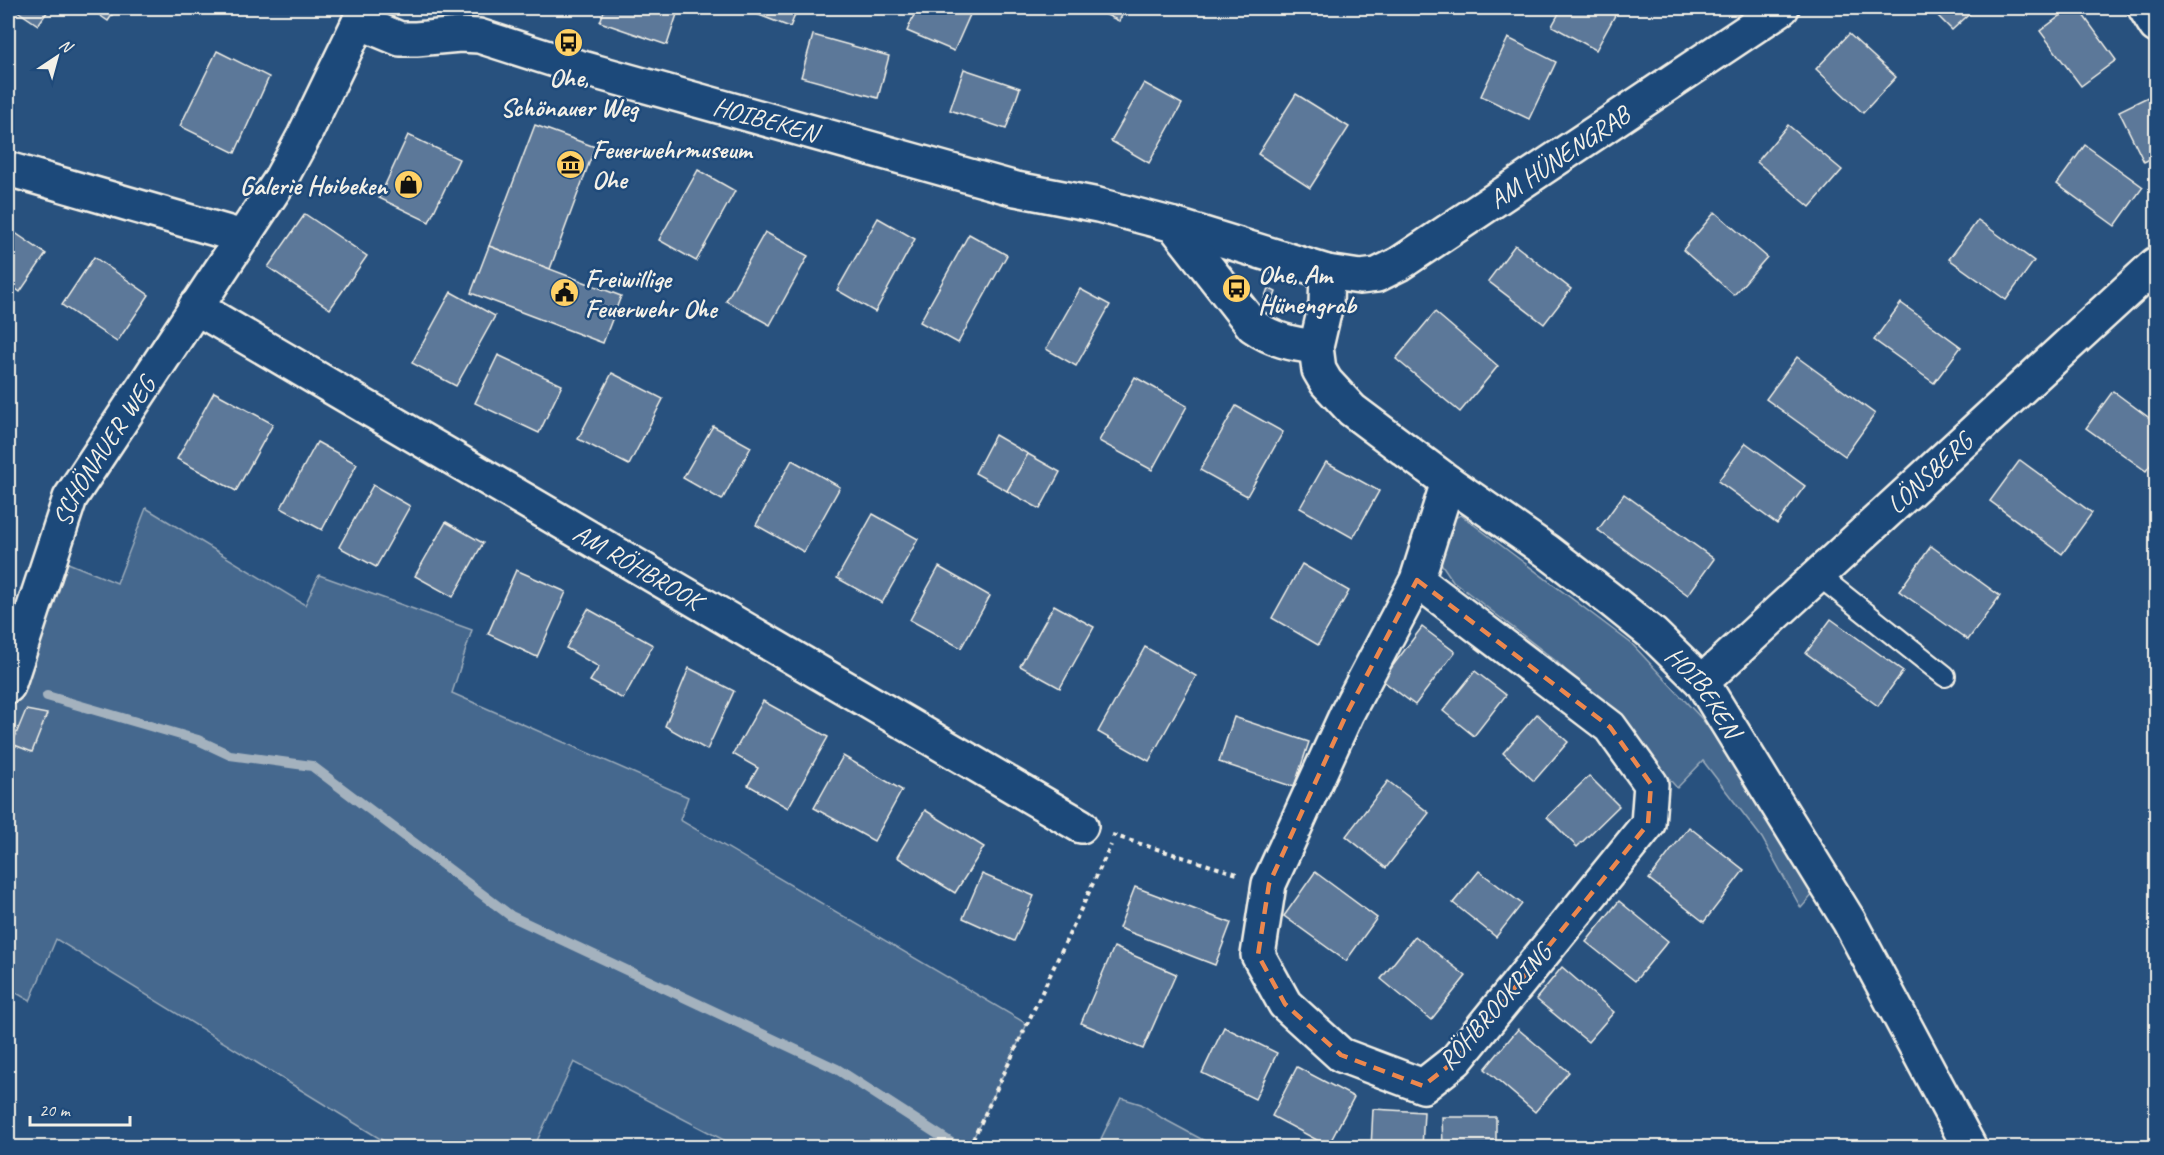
<svg xmlns="http://www.w3.org/2000/svg" width="2164" height="1155" font-family="Caveat,sans-serif">
  <style>
    .green { fill: #45688e; stroke: #9cacbb; stroke-width: 1.5 }
    .lines { fill: none; stroke-linecap: round; stroke-linejoin: round }
    .stream { stroke: #a4b2be; stroke-width: 10 }
    .building { fill: #5b7899; stroke: #f4f1e8; stroke-width: 1.5 }
    .service-casing { stroke: #f4f1e8; stroke-width: 24 }
    .minor-casing { stroke: #f4f1e8; stroke-width: 38 }
    .path { stroke: #f4f1e8; stroke-width: 4; stroke-dasharray: 4.5 4.5; stroke-linecap: butt }
    .service { stroke: #1f4a7a; stroke-width: 20 }
    .minor { stroke: #1f4a7a; stroke-width: 33 }
    .marked { fill: none; stroke: #ec874e; stroke-width: 4.5; stroke-dasharray: 12 8; stroke-linejoin: round }
    .labels { text-anchor: middle; dominant-baseline: central; stroke-width: 5; stroke-linejoin: round; paint-order: stroke }
    .poi-label { font-size: 26px; font-weight: bold; fill: #f4f1e8; stroke: #1f4a7a; text-anchor: start }
    .street-label { font-size: 26px; fill: #f4f1e8; stroke: #1f4a7a }
  </style>
  <rect width="100%" height="100%" fill="#28517e"/>
  <filter id="ink" filterUnits="userSpaceOnUse"><feTurbulence type="fractalNoise" baseFrequency=".0167" numOctaves="2"/><feDisplacementMap in="SourceGraphic" scale="12" xChannelSelector="R" yChannelSelector="G"/><feConvolveMatrix kernelMatrix="1 2 1 2 8 2 1 2 1" color-interpolation-filters="sRGB"/></filter>
  <g filter="url(#ink)">
    <g class="green">
      <path d="M146 508 305 605 319 575 472 630 452 693 688 797 680 820 1027 1024 969 1147H737L574 1062 534 1147 395 1148 56 939 30 1001 8 988V681L51 556 117 583Z"/>
      <path d="M1461 515 1632 644 1702 719 1757 792 1815 892 1801 908 1762 838 1703 761 1677 788 1619 721 1556 661 1453 581 1436 556 1449 520Z"/>
      <path d="M1121 1098 1141 1104 1162 1118 1216 1147H1097Z"/>
    </g>
    <g class="lines">
      <path class="stream" d="M47 696 198 740 230 755 312 766 511 916 837 1069 953 1144"/>
    </g>
    <g class="building">
      <path d="M13 8H50L38 25Z"/>
      <path d="M89 8H117L108 21Z"/>
      <path d="M605 8H679L667 45 600 22Z"/>
      <path d="M741 8H798L790 27Z"/>
      <path d="M917 8H973L954 51 907 31Z"/>
      <path d="M1092 8H1126L1119 21Z"/>
      <path d="M1562 8H1619L1596 50 1552 26Z"/>
      <path d="M1930 8H1976L1952 30Z"/>
      <path d="M2071 8H2078L2116 60 2081 86 2040 31Z"/>
      <path d="M1849 34 1896 77 1863 113 1816 69Z"/>
      <path d="M813 35 889 56 878 98 801 77Z"/>
      <path d="M1508 38 1556 62 1529 119 1481 96Z"/>
      <path d="M217 51 269 77 235 153 180 126Z"/>
      <path d="M964 69 1020 88 1006 129 950 110Z"/>
      <path d="M1144 83 1182 104 1149 163 1111 141Z"/>
      <path d="M2156 93V156L2144 162 2119 111Z"/>
      <path d="M1296 94 1349 127 1310 188 1258 154Z"/>
      <path d="M535 125 595 147 550 269 489 246Z"/>
      <path d="M1788 125 1842 170 1810 207 1757 162Z"/>
      <path d="M408 135 459 159 429 222 379 198Z"/>
      <path d="M2085 145 2143 187 2115 226 2057 184Z"/>
      <path d="M698 170 735 191 696 261 659 240Z"/>
      <path d="M1715 212 1767 257 1734 295 1683 250Z"/>
      <path d="M305 214 367 256 330 309 268 267Z"/>
      <path d="M878 218 915 239 875 312 837 290Z"/>
      <path d="M1978 220 2034 261 2006 300 1949 259Z"/>
      <path d="M8 228 46 254 20 292 8 283Z"/>
      <path d="M765 232 808 256 770 325 726 301Z"/>
      <path d="M969 234 1007 255 958 343 920 322Z"/>
      <path d="M1515 245 1571 289 1544 324 1488 281Z"/>
      <path d="M489 246 621 296 603 343 471 293Z"/>
      <path d="M94 257 149 295 117 342 62 305Z"/>
      <path d="M1268 288 1276 292 1272 302 1264 299Z"/>
      <path d="M1080 289 1110 305 1076 366 1046 349Z"/>
      <path d="M451 292 495 316 456 386 412 363Z"/>
      <path d="M1901 303 1961 347 1934 383 1874 340Z"/>
      <path d="M1435 312 1498 366 1460 412 1396 359Z"/>
      <path d="M498 355 562 385 539 433 475 403Z"/>
      <path d="M1797 357 1875 414 1845 456 1766 399Z"/>
      <path d="M612 373 663 399 629 465 578 439Z"/>
      <path d="M1135 377 1187 406 1152 470 1099 441Z"/>
      <path d="M2113 391 2156 423V457L2146 471 2086 428Z"/>
      <path d="M214 392 273 424 236 491 177 459Z"/>
      <path d="M1236 406 1283 432 1247 496 1200 470Z"/>
      <path d="M713 426 751 447 722 500 683 478Z"/>
      <path d="M995 435 1028 454 1007 491 975 473Z"/>
      <path d="M317 442 357 464 322 530 281 508Z"/>
      <path d="M1746 443 1805 486 1777 524 1718 481Z"/>
      <path d="M1028 454 1060 472 1040 509 1007 491Z"/>
      <path d="M792 460 840 487 804 552 756 525Z"/>
      <path d="M2020 460 2092 513 2062 554 1990 501Z"/>
      <path d="M1326 462 1379 491 1353 538 1300 508Z"/>
      <path d="M373 485 410 506 376 567 339 547Z"/>
      <path d="M1624 494 1714 559 1688 595 1598 530Z"/>
      <path d="M873 514 918 539 882 603 837 578Z"/>
      <path d="M446 522 483 543 453 597 415 576Z"/>
      <path d="M1931 546 2000 596 1968 640 1899 591Z"/>
      <path d="M1302 564 1349 591 1318 645 1272 618Z"/>
      <path d="M939 567 990 596 961 648 910 620Z"/>
      <path d="M516 570 566 592 537 657 488 634Z"/>
      <path d="M1054 605 1094 627 1060 688 1020 666Z"/>
      <path d="M588 609 653 645 623 699 590 681 599 667 566 648Z"/>
      <path d="M1831 619 1903 671 1878 706 1806 653Z"/>
      <path d="M1422 627 1455 652 1415 705 1382 680Z"/>
      <path d="M1145 647 1196 676 1149 761 1098 732Z"/>
      <path d="M689 668 734 691 707 750 665 726Z"/>
      <path d="M1475 671 1506 695 1474 736 1443 711Z"/>
      <path d="M763 701 828 737 788 808 748 785 758 768 733 754Z"/>
      <path d="M26 710 47 714 32 752 12 744Z"/>
      <path d="M1537 714 1568 742 1534 781 1503 753Z"/>
      <path d="M1234 717 1309 742 1294 787 1219 762Z"/>
      <path d="M843 756 902 790 874 841 814 808Z"/>
      <path d="M1589 776 1619 806 1577 847 1547 817Z"/>
      <path d="M1388 781 1429 813 1386 868 1346 836Z"/>
      <path d="M925 810 984 847 955 893 897 857Z"/>
      <path d="M1689 827 1744 870 1704 922 1649 879Z"/>
      <path d="M1479 871 1522 904 1496 937 1453 903Z"/>
      <path d="M1315 872 1377 918 1346 961 1284 916Z"/>
      <path d="M982 874 1034 896 1014 941 963 918Z"/>
      <path d="M1135 887 1231 923 1215 965 1119 928Z"/>
      <path d="M1619 901 1668 941 1635 981 1586 942Z"/>
      <path d="M1415 936 1466 976 1431 1020 1381 979Z"/>
      <path d="M1114 947 1176 974 1143 1049 1081 1023Z"/>
      <path d="M1562 967 1614 1012 1588 1042 1536 999Z"/>
      <path d="M1224 1027 1277 1053 1255 1099 1202 1073Z"/>
      <path d="M1518 1029 1569 1072 1535 1112 1485 1069Z"/>
      <path d="M1297 1067 1354 1097 1328 1146 1272 1116Z"/>
      <path d="M1373 1109 1424 1112 1422 1148H1371Z"/>
      <path d="M1442 1117H1496V1148H1443Z"/>
    </g>
    <g class="lines">
      <defs>
        <path id="service" d="M1818 575 1945 676"/>
        <g id="minor">
          <path d="M2145 8 2156 26"/>
          <path id="s1" d="M359 22 400 39H416L460 35 479 36 564 63 1016 189 1098 205 1174 225 1327 272 1360 277 1377 275 1399 264 1782 8"/>
          <path d="M8 169 243 237"/>
          <path d="M1174 225 1253 326C1273 340 1292 344 1316 347"/>
          <path id="s2" d="M1327 272 1326 304 1316 347 1319 370 1326 382 1352 410 1448 482 1547 551 1612 601 1653 634 1702 682 1849 921 1970 1148"/>
          <path id="s3" d="M195 307 1081 826"/>
          <path d="M1417 580 1610 727 1651 784 1648 824 1456 1060 1423 1086 1341 1055 1285 1004 1258 955 1269 884 1347 713 1417 580 1448 482"/>
          <path id="s4" d="M1702 682 2156 264"/>
          <path id="s5" d="M8 686 70 498 279 182 304 136 359 22"/>
        </g>
      </defs>
      <use href="#service" class="service-casing"/>
      <use href="#minor" class="minor-casing"/>
      <g class="path">
        <path d="M1112 835 1237 874"/>
        <path d="M969 1148 1111 845"/>
      </g>
      <use href="#service" class="service"/>
      <use href="#minor" class="minor"/>
    </g>
  </g>
  <path class="marked" d="M1417 580 1610 727 1651 784 1648 824 1456 1060 1423 1086 1341 1055 1285 1004 1258 955 1269 884 1347 713Z"/>
  <defs>
    <symbol id="bus-disc" viewBox="-11 -11 22 22"><circle r="9.5" fill="#ffd166" stroke="#1f4a7a"/><path d="M-5-6H5V4H4V6H2V4H-2V6H-4V4H-5ZM-3.5-4V0h7V-4ZM-3.5 1.2v1.5H-2V1.2ZM2 1.2v1.5H3.5V1.2Z" fill="#111"/></symbol>
    <symbol id="museum-disc" viewBox="-11 -11 22 22"><circle r="9.5" fill="#ffd166" stroke="#1f4a7a"/><path d="M0-6L6-3V-2H-6V-3ZM-5-1h2V3h-2ZM-1-1h2V3h-2ZM3-1h2V3H3ZM-6 4H6V6H-6Z" fill="#111"/></symbol>
    <symbol id="shop-disc" viewBox="-11 -11 22 22"><circle r="9.5" fill="#ffd166" stroke="#1f4a7a"/><path d="M-5-2.5h2.3a2.7 3.5 0 0 1 5.4 0H5L5.5 6h-11ZM-1.5-2.5h3a1.5 2.3 0 0 0-3 0Z" fill="#111"/></symbol>
    <symbol id="civic-disc" viewBox="-11 -11 22 22"><circle r="9.5" fill="#ffd166" stroke="#1f4a7a"/><path d="M-.6-6.5H3V-4.5H.6V-3L4-1V1h2V6H-6V1h2V-1L-.6-3ZM-1.2 2.5V6h2.4V2.5Z" fill="#111"/></symbol>
  </defs>
  <g fill-rule="evenodd">
    <use href="#bus-disc" x="552" y="26" width="33" height="33"/>
    <use href="#museum-disc" x="554" y="148" width="33" height="33"/>
    <use href="#shop-disc" x="392" y="168" width="33" height="33"/>
    <use href="#bus-disc" x="1220" y="272" width="33" height="33"/>
    <use href="#civic-disc" x="548" y="276" width="33" height="33"/>
  </g>
  <g class="labels">
    <g class="poi-label">
      <text x="569" y="77" text-anchor="middle">Ohe,<tspan x="569" dy="30">Schönauer Weg</tspan></text>
      <text x="592" y="149">Feuerwehrmuseum<tspan x="592" dy="30">Ohe</tspan></text>
      <text x="387" y="185" text-anchor="end">Galerie Hoibeken</text>
      <text x="1258" y="274">Ohe, Am<tspan x="1258" dy="30">Hünengrab</tspan></text>
      <text x="585" y="278">Freiwillige<tspan x="585" dy="30">Feuerwehr Ohe</tspan></text>
    </g>
    <g class="street-label">
      <text stroke="none"><textPath href="#s1" startOffset="422">HOIBEKEN</textPath></text>
      <text stroke="none"><textPath href="#s1" startOffset="1272">AM HÜNENGRAB</textPath></text>
      <text stroke="none"><textPath href="#s5" startOffset="255">SCHÖNAUER WEG</textPath></text>
      <text stroke="none"><textPath href="#s4" startOffset="309">LÖNSBERG</textPath></text>
      <text stroke="none"><textPath href="#s3" startOffset="513">AM RÖHBROOK</textPath></text>
      <text stroke="none"><textPath href="#s2" startOffset="604">HOIBEKEN</textPath></text>
      <text transform="translate(1495 1007) rotate(-49)">RÖHBROOKRING</text>
    </g>
  </g>
  <rect width="2164" height="1155" fill="none" stroke="#1f4a7a" stroke-width="30"/>
  <rect x="15" y="15" width="2134" height="1125" fill="none" stroke="#f4f1e8" stroke-width="2" filter="url(#ink)"/>
  <g transform="translate(57 57) rotate(36)" stroke="#1f4a7a" stroke-width="4.5" paint-order="stroke">
  <path d="M0-4.5L10 22L0 15L-10 22Z" fill="#f4f1e8"/>
  <text y="-9" font-size="16" font-weight="bold" text-anchor="middle" fill="#f4f1e8">N</text>
  </g>
  <path d="M30 1116v9h100v-9" fill="none" stroke="#f4f1e8" stroke-width="3"/>
  <text x="39" y="1116" font-size="18" fill="#f4f1e8" stroke="#1f4a7a" stroke-width="4.5" paint-order="stroke">20 m</text>
</svg>
